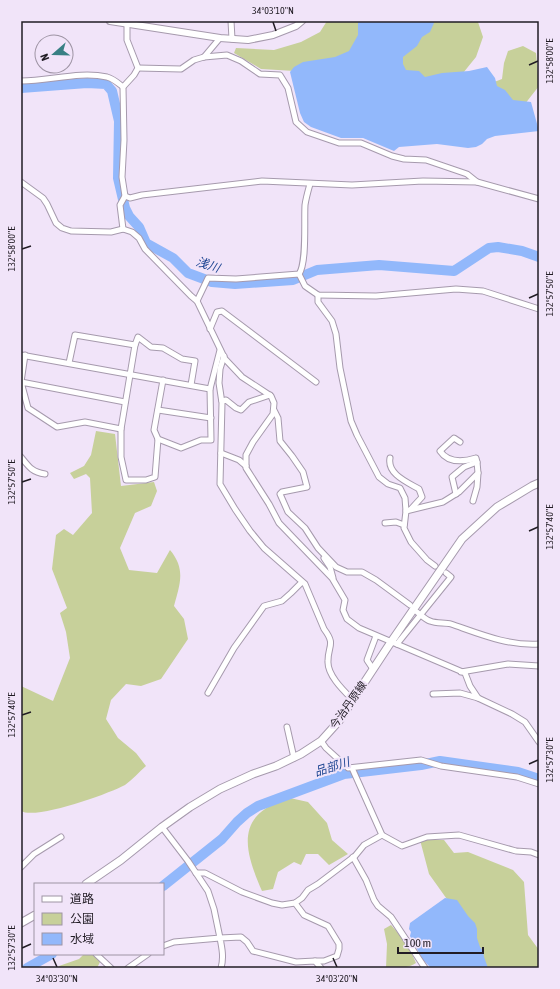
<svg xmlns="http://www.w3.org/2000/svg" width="560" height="989" font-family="'Asap Condensed','Noto Sans JP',sans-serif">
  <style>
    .green { fill: #c7d09a }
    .water { fill: #92b8fb }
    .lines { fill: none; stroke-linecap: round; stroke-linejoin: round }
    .river { stroke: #92b8fb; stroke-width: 10 }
    .minor-casing { stroke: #a69aad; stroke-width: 7 }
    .tertiary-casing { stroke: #a69aad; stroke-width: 8 }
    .secondary-casing { stroke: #a69aad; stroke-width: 9 }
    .minor { stroke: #fff; stroke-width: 5 }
    .tertiary { stroke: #fff; stroke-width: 6 }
    .secondary { stroke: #fff; stroke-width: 7 }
    .ticks { fill: none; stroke: #211c24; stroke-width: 1.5 }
    .labels { text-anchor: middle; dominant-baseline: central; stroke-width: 4; stroke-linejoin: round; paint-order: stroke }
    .street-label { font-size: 11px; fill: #211c24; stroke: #f1e4f9 }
    .water-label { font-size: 12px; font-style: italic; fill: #1d4592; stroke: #f1e4f9 }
    .neatline { fill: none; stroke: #211c24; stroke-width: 1.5 }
    .ticks-label { font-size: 10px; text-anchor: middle; fill: #211c24 }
  </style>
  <rect width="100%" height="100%" fill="#f1e4f9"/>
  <g class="green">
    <path d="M327 21H371L355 61 312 72 261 69 234 53 236 48 274 50 301 42 320 32Z"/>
    <path d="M432 21 478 22 483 37 476 57 459 78 489 84 502 79 504 63 508 51 523 46 536 53 539 86 521 109 400 81 388 59 423 27Z"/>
    <path d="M96 431 115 434 121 486 154 482 157 491 151 506 135 513 120 548 129 570 157 573 170 550C186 569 180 584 174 606L184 619 188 639 161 679 141 686 126 684 111 700 106 719 118 738 136 753 146 766C139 772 132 780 125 785 108 794 36 820 21 811V686L53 701 70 658 66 632 60 613 67 608 52 569 56 535 64 529 73 535 92 513 90 478 86 474 74 479 70 473 84 466 91 455Z"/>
    <path d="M290 798 308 802 327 823 332 840 348 854 329 865 318 854H306L301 865 294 862 278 872 273 889 262 891C251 865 235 829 265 809 272 804 282 801 290 798Z"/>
    <path d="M420 840H444L454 853 468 852 513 870 524 882 528 935 539 950V968H478L454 909 429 874Z"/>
    <path d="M391 925 407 943 416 963C407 969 396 968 386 968L387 944 384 929Z"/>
    <path d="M84 954 94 955 100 962 97 968H58L59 966 79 959Z"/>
  </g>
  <g class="water">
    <path d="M358 21H432L434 23 430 32 422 37 417 46 403 57V64L406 70 419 71 425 77 442 73 469 71 487 67 495 78 497 86 505 90 513 100 531 102 539 131 495 136 487 139 482 144 476 147 468 148 437 144 399 147 394 151 363 138H341L311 127 304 122 300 113 290 72 294 67 303 62 335 57 349 51 358 35Z"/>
    <path d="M445 898 457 900 468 916 475 923 477 929V938L480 947 483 951 484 957 488 968H431L423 960 410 936 411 932 409 929 410 923Z"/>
  </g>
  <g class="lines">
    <g class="river">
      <path d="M21 88 87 83 106 84 112 91 119 121 118 178 125 208 129 216 139 227 146 243 173 258 188 273 212 282 235 284 293 280 317 270 379 265 454 271 489 248 498 247 522 251 539 257"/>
      <path d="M163 886 222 839 237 822 247 813 258 806 344 774 421 765 440 761 518 772 539 779"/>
      <path d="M27 968 52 954"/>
    </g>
    <defs>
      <g id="minor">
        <path d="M231 21 232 39"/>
        <path d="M204 57 220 38"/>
        <path d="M138 68 181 69 194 60 204 57 227 55 241 61 260 74 280 75 288 88 296 122 307 132 339 143H361L392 156 404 159 426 160 467 174 477 182"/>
        <path d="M21 81C50 81 79 71 107 77 114 79 118 83 123 87"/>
        <path d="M21 182 43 198 47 204 56 223 62 228 71 231 111 232 123 229 132 232 139 238 145 249 191 296 197 301 225 359 242 377 271 396 274 403 273 414 253 442 246 455V468L269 504 279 523 332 578 345 600 343 610 347 619 359 628 465 673 470 686 478 698 512 714 525 722 539 742"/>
        <path d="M125 196 130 198 142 195 262 181 352 185 423 181 477 182 539 199"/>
        <path d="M123 229 120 205 125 196 122 177 124 140 123 87 134 75 138 68 127 40V24"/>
        <path d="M299 274 305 286 318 295 376 296 456 289 483 291 539 309"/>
        <path d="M318 295V302L332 321 336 334 340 368 351 421 357 435 379 477 388 484 400 488 405 498 406 511 404 528 411 542 427 560 435 566"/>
        <path d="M197 301 208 278 236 279 299 274C307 263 304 221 305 205 306 198 308 191 310 184"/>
        <path d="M210 329 217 312 222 311 316 382"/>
        <path d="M135 345 138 337 151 347 163 348 182 359 195 361 191 385"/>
        <path d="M21 355 210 389"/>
        <path d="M224 356 220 369 219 383 222 403 220 484 235 509 250 531 264 548 305 584 324 629C336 645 328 645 328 661 327 675 344 691 353 700"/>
        <path d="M69 363 75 335 135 345 121 429V457L126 480H146L155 477 158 439 154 430 163 380"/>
        <path d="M21 382 25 355"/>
        <path d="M222 401 226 400 236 408 241 410 249 402 270 395"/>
        <path d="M158 410 211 418"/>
        <path d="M274 410 278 418 280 441 292 456 303 472 307 487 282 492 280 494 288 512 305 528 318 548 336 567 347 572H362L376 580 410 605"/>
        <path d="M121 429 85 422 57 427 28 408 21 382 125 402"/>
        <path d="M158 439 181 448 201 440H211L210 389 220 350"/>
        <path d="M221 453 239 460 246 466"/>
        <path d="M21 457C29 467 32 472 45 474"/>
        <path d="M390 458C387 474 407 482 419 489L422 497 411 509"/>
        <path d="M456 494 452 477 464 467 477 462"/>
        <path d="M473 501 477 487 478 473"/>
        <path d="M406 511 443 502 459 492 478 473 477 462 476 458C463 462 448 463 440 451L454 438 460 442"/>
        <path d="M385 523 396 522 404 525"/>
        <path d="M324 558 330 567 333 578"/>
        <path d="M417 612C421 615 426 620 430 621 437 624 445 622 451 624 480 634 508 646 539 644"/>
        <path d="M397 644 451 577 446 573"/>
        <path d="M373 669 367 660 376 636"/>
        <path d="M461 672 508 664 539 666"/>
        <path d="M208 693 234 648 264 606 282 601 291 593 302 582"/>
        <path d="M433 694 460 693 478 698"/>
        <path d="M287 727 294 758"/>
        <path d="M321 741 326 748 348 768 421 760 441 766 517 777 539 784"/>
        <path d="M352 768 382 835 402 846 427 837 459 835 516 851 531 852 539 855"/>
        <path d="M162 827 188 861 208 891 214 909 220 938 174 942 163 946"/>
        <path d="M353 857 366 880 374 900 378 906 391 917 425 968"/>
        <path d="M21 867 34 854 61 837"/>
        <path d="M196 873H205L242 892 272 903 282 905 295 903 302 898 308 890 318 884 355 856 364 845 382 835"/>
        <path d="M295 903 304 915 328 926 339 944V949L337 956 324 961H315"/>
        <path d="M96 954 111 968"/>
        <path d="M128 968 148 954"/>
        <path d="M221 968C224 958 222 948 220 938L241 937 247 942 253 951 296 962 315 961 321 968"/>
      </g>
      <path id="tertiary" d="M110 21 220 38 248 40 273 35 296 26 302 21"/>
      <g id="secondary">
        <path d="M86 884 121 860 162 827 190 807 220 789 253 774 276 766 301 754 321 741 339 721 391 642 462 539 497 507 532 486 539 483"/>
        <path d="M21 923 35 915"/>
      </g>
    </defs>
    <use href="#minor" class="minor-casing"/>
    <use href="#tertiary" class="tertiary-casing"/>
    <use href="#secondary" class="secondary-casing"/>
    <use href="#minor" class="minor"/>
    <use href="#tertiary" class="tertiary"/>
    <use href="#secondary" class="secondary"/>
  </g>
  <path class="ticks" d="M273 22 276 31M529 65 538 61M22 249 31 246M529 298 538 294M22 482 31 479M529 531 538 527M22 715 31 712M529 764 538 760M22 948 31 944M53 958 57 967M333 958 337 967"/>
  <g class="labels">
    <g class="street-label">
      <text transform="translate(348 705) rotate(-55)">今治丹原線</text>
    </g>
    <g class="water-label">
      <text transform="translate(208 265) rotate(18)">浅川</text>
      <text transform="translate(332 767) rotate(-18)">品部川</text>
    </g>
  </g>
  <rect width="560" height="989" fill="none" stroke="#f1e4f9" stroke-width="44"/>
  <rect x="34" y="883" width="130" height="72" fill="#f1e4f9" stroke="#9e94a4"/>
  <rect x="42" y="896" width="20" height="6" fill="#ffffff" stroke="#9e94a4"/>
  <text x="70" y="903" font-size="12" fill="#211c24">道路</text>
  <rect x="42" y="913" width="20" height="12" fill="#c7d09a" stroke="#9e94a4"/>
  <text x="70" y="923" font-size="12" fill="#211c24">公園</text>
  <rect x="42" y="933" width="20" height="12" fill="#92b8fb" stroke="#9e94a4"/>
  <text x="70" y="943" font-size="12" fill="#211c24">水域</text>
  <g transform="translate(54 54) rotate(250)"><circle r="19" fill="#f1e4f9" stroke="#9e94a4"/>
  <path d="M0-3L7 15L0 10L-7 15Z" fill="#388084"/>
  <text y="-6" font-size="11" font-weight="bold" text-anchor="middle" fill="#211c24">N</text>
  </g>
  <path d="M398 947v6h85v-6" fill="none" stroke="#211c24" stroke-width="2"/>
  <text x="404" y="947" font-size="12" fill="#211c24" stroke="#f1e4f9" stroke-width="3" paint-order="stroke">100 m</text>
  <rect x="22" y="22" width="516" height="945" class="neatline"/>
  <g class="ticks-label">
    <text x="273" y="14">34°03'10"N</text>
    <text transform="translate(549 61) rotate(-90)" y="4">132°58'00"E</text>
    <text transform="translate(11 249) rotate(-90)" y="4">132°58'00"E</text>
    <text transform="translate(549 294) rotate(-90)" y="4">132°57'50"E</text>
    <text transform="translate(11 482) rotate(-90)" y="4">132°57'50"E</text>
    <text transform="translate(549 527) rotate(-90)" y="4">132°57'40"E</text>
    <text transform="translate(11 715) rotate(-90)" y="4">132°57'40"E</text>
    <text transform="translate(549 760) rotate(-90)" y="4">132°57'30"E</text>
    <text transform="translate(11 948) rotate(-90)" y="4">132°57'30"E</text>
    <text x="57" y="982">34°03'30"N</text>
    <text x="337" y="982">34°03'20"N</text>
  </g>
</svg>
